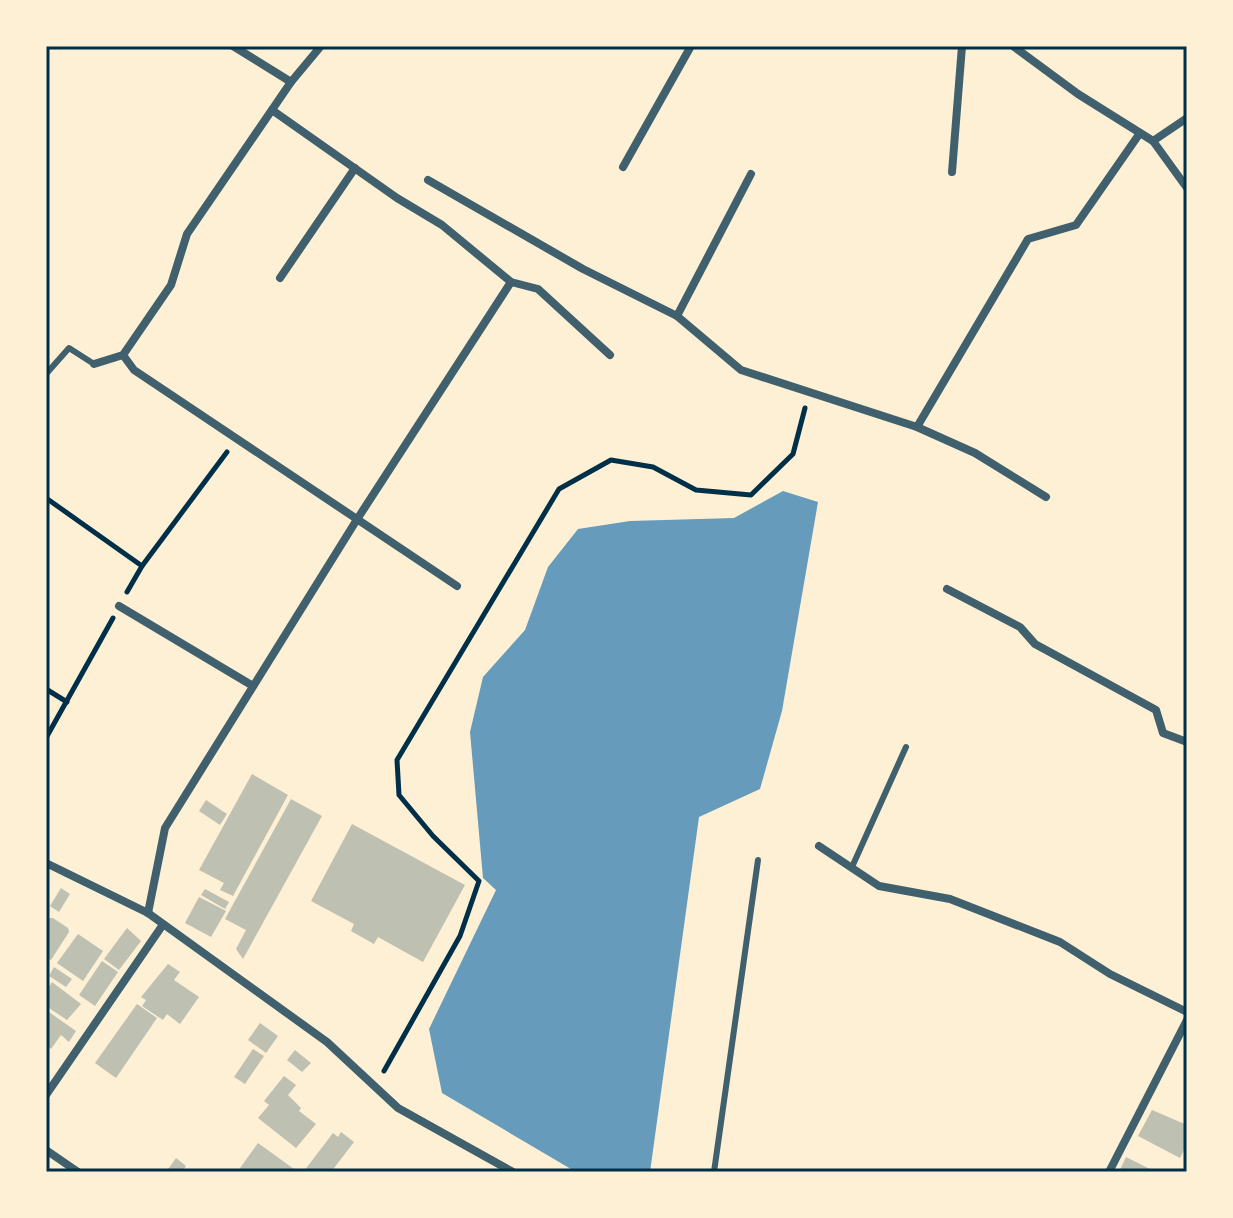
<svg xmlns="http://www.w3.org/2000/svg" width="1233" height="1218" font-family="Figtree,sans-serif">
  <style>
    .water { fill: #669bbc }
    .building { fill: #bec0b2 }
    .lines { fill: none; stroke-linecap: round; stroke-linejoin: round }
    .path { stroke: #003049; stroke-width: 5 }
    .service { stroke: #3f606c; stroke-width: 6 }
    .minor { stroke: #3f606c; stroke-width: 8 }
    .neatline { fill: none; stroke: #003049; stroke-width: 3 }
  </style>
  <rect width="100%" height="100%" fill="#fdf0d5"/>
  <path class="water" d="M783 491 818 502 782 711 760 789 699 817 650 1172H576L442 1093 429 1029 496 890 483 878 470 732 483 677 525 630 548 567 578 529 630 521 734 518Z"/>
  <g class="building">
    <path d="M252 774 288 795 233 896 220 890 224 883 199 870Z"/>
    <path d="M291 799 322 816 243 959 236 949 246 930 225 919Z"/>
    <path d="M206 800 227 814 220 825 199 811Z"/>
    <path d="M352 824 465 885 423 962 378 937 374 944 351 931 354 924 311 901Z"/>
    <path d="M61 888 70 894 59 912 50 906Z"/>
    <path d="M205 889 229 902 225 909 201 895Z"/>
    <path d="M199 897 226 911 211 937 185 923Z"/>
    <path d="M48 918H53L68 928 69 932 51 960 46 958Z"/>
    <path d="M127 928 141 941 119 970 104 959Z"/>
    <path d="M78 934 103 951 83 981 57 963Z"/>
    <path d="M102 961 118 972 95 1006 79 995Z"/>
    <path d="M168 964 180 972 174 980 199 997 180 1024 167 1014 163 1020 142 1006 146 1000 141 997Z"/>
    <path d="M54 967 72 979 66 987 49 976Z"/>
    <path d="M52 982 81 1004 67 1020 46 1006V992Z"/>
    <path d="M137 1004 157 1018 116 1078 95 1063Z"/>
    <path d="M46 1010 76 1031 69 1042 61 1035 51 1049 46 1045Z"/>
    <path d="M260 1023 278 1036 266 1053 248 1040Z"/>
    <path d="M253 1049 264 1056 245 1084 234 1077Z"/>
    <path d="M295 1050 311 1063 302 1072 287 1060Z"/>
    <path d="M284 1076 296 1085 288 1095 301 1108 299 1111 316 1124 296 1148 258 1118 269 1105 264 1101Z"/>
    <path d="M1152 1110 1187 1125V1144L1180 1158 1138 1136Z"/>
    <path d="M341 1132 354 1142 331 1172 304 1171 333 1133 338 1137Z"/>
    <path d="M258 1143 294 1169 292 1172H241L240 1168Z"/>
    <path d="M1126 1157 1156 1172H1119Z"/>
    <path d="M176 1158 186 1166 182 1172H166Z"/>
  </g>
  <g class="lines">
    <g class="path">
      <path d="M46 498 142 566 127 592"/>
      <path d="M142 566 227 452"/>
      <path d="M46 689 67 702"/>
      <path d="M46 738 113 618"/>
      <path d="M384 1071 460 936 479 881 433 836 399 795 397 760 559 489 611 460 653 467 696 490 751 495 793 454 805 408"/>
    </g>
    <g class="service">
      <path d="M46 374 69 348 94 364"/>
      <path d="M852 867 906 747"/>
      <path d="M714 1172 758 860"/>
    </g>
    <g class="minor">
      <path d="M233 46 291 82"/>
      <path d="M1013 46 1078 94 1153 141 1187 188"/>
      <path d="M272 110 397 198 442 225 511 282 538 289 610 355"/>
      <path d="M1153 141 1187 118"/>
      <path d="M623 167 691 46"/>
      <path d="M952 172 962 46"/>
      <path d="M428 180 583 269 677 316 741 370 917 427 1028 239 1076 225 1140 133"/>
      <path d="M280 278 355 168"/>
      <path d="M677 316 751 174"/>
      <path d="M123 355 134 370 457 586"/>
      <path d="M94 364 123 355 171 285 187 234 291 82 321 46"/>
      <path d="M917 427 975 453 1046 497"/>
      <path d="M947 589 1020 627 1035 644 1156 710 1163 733 1187 742"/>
      <path d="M119 606 253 686"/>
      <path d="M819 846 879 886 950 899 1060 942 1110 974 1187 1012"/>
      <path d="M46 863 148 913 327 1042 398 1108 513 1172"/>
      <path d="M148 913 165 828 356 521 511 282"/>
      <path d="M46 1095 162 926"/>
      <path d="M46 1150 78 1172"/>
      <path d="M1109 1172 1187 1020"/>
    </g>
  </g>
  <rect width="1233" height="1218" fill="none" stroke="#fdf0d5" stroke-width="96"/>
  <rect x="48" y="48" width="1137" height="1122" class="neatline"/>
</svg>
